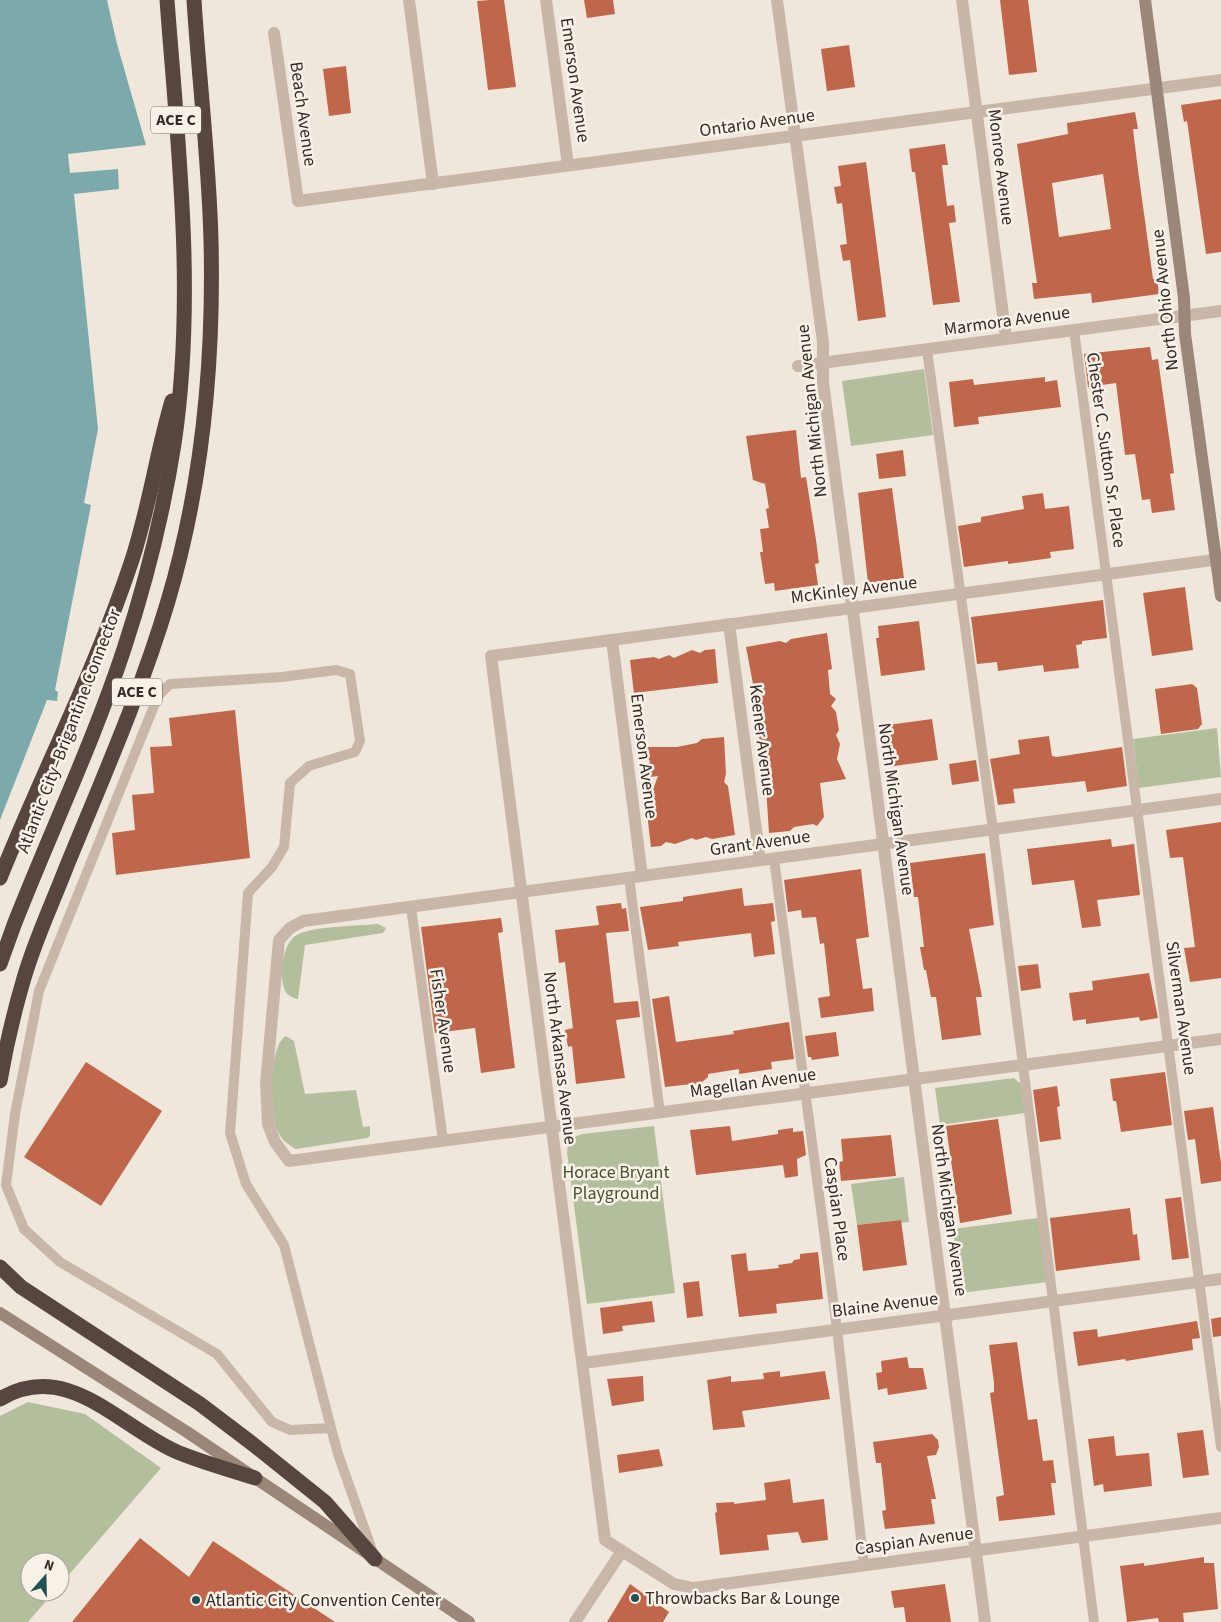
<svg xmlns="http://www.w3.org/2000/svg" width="1221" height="1622" font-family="'Source Sans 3',sans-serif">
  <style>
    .green { fill: #b3bf9c }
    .water { fill: #7caaac }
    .building { fill: #c0664a; fill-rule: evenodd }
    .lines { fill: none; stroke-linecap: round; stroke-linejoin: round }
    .lane { stroke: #c8b7a8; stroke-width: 10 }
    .street { stroke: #c8b7a8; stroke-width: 12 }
    .secondary { stroke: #9b867a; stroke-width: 12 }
    .highway { stroke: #56463f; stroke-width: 15 }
    .poi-dot { fill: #205154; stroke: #f8f1e8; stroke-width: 2 }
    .labels { text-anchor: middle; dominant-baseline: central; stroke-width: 5; stroke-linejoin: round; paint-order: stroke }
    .shield { fill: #f8f1e8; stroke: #706762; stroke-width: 1 }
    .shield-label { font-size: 16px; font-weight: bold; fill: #352c28 }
    .street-label { font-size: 18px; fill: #352c28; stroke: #f8f1e8 }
    .park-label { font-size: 18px; fill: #45522d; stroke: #f8f1e8 }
    .poi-label { font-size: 18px; fill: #352c28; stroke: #f8f1e8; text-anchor: start }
  </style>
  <rect width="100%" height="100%" fill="#f0e7dc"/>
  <g class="green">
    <path d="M924 369 933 435 851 446 842 381Z"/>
    <path d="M1217 728 1221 777 1139 788 1133 739Z"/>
    <path d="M378 924 386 928 383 933 305 945 298 999C285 996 283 989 282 977 281 964 285 941 297 935 312 926 359 926 378 924Z"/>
    <path d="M286 1036 294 1041 305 1094 356 1090 363 1127 370 1126V1136L367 1138 296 1149C288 1145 281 1139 277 1130 269 1114 268 1046 286 1036Z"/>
    <path d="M1014 1078 1021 1084 1025 1113 940 1125 935 1088Z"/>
    <path d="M654 1126 675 1293 587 1304 567 1152C568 1141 571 1138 582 1134Z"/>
    <path d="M904 1177 909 1222 901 1223 900 1220 857 1225 851 1184Z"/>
    <path d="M1038 1218 1047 1282 961 1293 953 1229Z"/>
    <path d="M28 1402 85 1414 161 1468 60 1585V1562H30V1592H54L28 1622H0V1416Z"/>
  </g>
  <path class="water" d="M0 0H107L117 44 146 145 68 154 70 173 118 169 119 189 74 194 98 429 84 503 91 505 55 690 58 692 57 701 47 700 0 820Z"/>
  <g class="building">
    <path d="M490 0H504L516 87 488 90 477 1Z"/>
    <path d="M584 0H613L615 14 587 18Z"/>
    <path d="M1000 0H1028L1037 72 1009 75Z"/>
    <path d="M849 45 855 87 827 91 821 49Z"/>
    <path d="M346 66 351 113 329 116 323 69Z"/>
    <path d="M1221 99V252L1206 254 1187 121 1184 122 1181 105Z"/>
    <path d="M1135 112 1138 129H1133L1138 170 1153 279H1157L1159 294 1092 303 1091 293 1034 299 1032 283H1037L1017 144 1068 134 1067 123ZM1103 174 1111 229 1059 237 1052 183Z"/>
    <path d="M945 144 948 165H942L947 206 954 205 956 222 949 223 960 302 933 305 915 172H912L909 149Z"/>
    <path d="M866 162 886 317 858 321 850 260 843 261 840 245 847 244 842 203 837 204 834 187 841 186 838 166Z"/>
    <path d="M1150 347 1152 360 1158 359 1174 473 1170 474 1175 510 1152 513 1150 499 1142 500 1135 454 1125 455 1116 383 1088 387 1084 354Z"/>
    <path d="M1045 377V382L1057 380 1061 407 978 417 979 424 954 427 949 382 973 379 974 385Z"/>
    <path d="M796 430 801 478 806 477 816 540 819 563 815 564 818 585 775 591 774 583 765 584 760 552H763L760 529 769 528 766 509 769 508 765 484 753 480 746 436Z"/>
    <path d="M903 450 906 476 879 479 876 454Z"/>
    <path d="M892 488 904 578 868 583 858 493Z"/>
    <path d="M1043 493 1045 509 1069 506 1074 549 1050 552 1051 558 1008 564V561L964 567 958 526 981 522V517L1024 509 1022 496Z"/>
    <path d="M1185 587 1193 650 1152 656 1143 593Z"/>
    <path d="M1103 600 1107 638 1082 641V644L1076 645 1079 668 1044 672 1043 665 998 671 997 662 977 664 971 617Z"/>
    <path d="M919 621 925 670 881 676 876 638H879L878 626Z"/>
    <path d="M827 633 832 669 828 670 830 694 836 699 831 706 836 712 839 730 836 735 840 744 837 759 846 779 820 783 824 817 817 826 813 824 794 827 790 831 769 833 765 771 762 767 764 763 762 752 764 744 759 738 762 731 757 724 761 715 754 709 757 705 746 647 780 641 786 643 791 639Z"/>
    <path d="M715 649 718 683 634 693 630 660 654 657 659 659 669 655 674 658 692 650 700 653 705 650Z"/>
    <path d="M1192 684 1197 688 1202 724 1198 729 1161 734 1155 689Z"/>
    <path d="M235 710 250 858 116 875 112 833 135 830 132 795 154 793 150 747 172 746 169 718Z"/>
    <path d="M932 719 938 760 894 766 888 725Z"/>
    <path d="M1049 736 1052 756 1057 757 1122 747 1127 786 1087 792 1085 781 1013 789 1015 803 998 805 990 759 1020 754 1018 740Z"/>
    <path d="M724 737 726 774 724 782 728 786 735 835 712 839 706 837 696 840 692 838 675 844 666 842 661 846 651 847 647 813 655 811 650 798 658 776 649 777 648 768 650 761 637 747H677L697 743 702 739Z"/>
    <path d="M976 760 979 781 952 785 949 764Z"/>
    <path d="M1221 822V978L1190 982 1184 948 1195 947 1183 857 1170 858 1166 830Z"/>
    <path d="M1111 839 1112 847 1134 844 1140 895 1097 900 1101 926 1082 928 1074 880 1032 885 1027 849Z"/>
    <path d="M985 853 994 925 969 929 982 997H976L981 1035 942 1040 936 997H931L926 970H924L920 947H924L918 897H914L910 863Z"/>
    <path d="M861 869 869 937 856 939 863 989 872 988 874 1011 821 1018 818 998 830 996 824 943 820 944 816 917 802 918 801 910 788 912 784 880Z"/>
    <path d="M742 888 744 906 773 903 775 921 771 922 775 954 754 957 751 933 678 942 679 946 648 950 640 907 683 901V897Z"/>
    <path d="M621 903 622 909 626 908 629 931 606 933 614 1003 638 1001 640 1017 616 1020 625 1078 576 1084 572 1046 568 1047 565 1030 573 1028 565 962 559 963 555 930 599 925 596 906Z"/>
    <path d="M501 918 503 932 498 933 515 1068 481 1073 475 1028 435 1033 421 927Z"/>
    <path d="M1038 964 1041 988 1021 991 1018 966Z"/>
    <path d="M1149 973 1158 1018 1140 1021 1139 1017 1086 1024V1019L1073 1021 1069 993 1093 990 1092 981Z"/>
    <path d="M669 996 676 1042 734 1034 733 1031 789 1022 794 1059 771 1062 772 1069 739 1074V1069L708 1074V1077L701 1083 665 1087 652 999Z"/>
    <path d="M836 1032 839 1056 812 1060 811 1057H808L805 1036Z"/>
    <path d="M86 1062 162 1111 101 1206 24 1157Z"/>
    <path d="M1165 1072 1172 1125 1121 1132 1116 1101H1113L1110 1079Z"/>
    <path d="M1057 1086 1060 1106 1057 1107 1061 1139 1040 1142 1033 1090Z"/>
    <path d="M1213 1107 1221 1163V1181L1201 1184 1195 1139 1188 1140 1184 1111Z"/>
    <path d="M998 1119 1012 1214 960 1223 946 1126Z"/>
    <path d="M730 1126 732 1141 778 1134V1130L793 1128V1132L803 1131 806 1155 797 1159 798 1176 785 1178 783 1165 696 1175 690 1130Z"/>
    <path d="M891 1135 896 1176 841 1181 839 1162 843 1161 841 1139Z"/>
    <path d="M1181 1197 1189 1258 1172 1260 1165 1199Z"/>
    <path d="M1130 1208 1133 1235 1137 1234 1140 1260 1056 1271 1050 1218Z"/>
    <path d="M901 1220 907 1265 863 1271 857 1225Z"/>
    <path d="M818 1252 823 1299 776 1304 777 1313 739 1317 731 1255 746 1253 748 1271 779 1268 778 1265 792 1263 794 1260 800 1259V1254Z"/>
    <path d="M699 1281 703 1316 687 1318 683 1283Z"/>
    <path d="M652 1301 655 1322 622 1326 623 1331 603 1334 600 1308Z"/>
    <path d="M1221 1317V1336L1213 1337 1211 1319Z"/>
    <path d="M1197 1321 1200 1338 1192 1339 1193 1350 1126 1361 1125 1359 1078 1366 1073 1332 1097 1329 1098 1337Z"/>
    <path d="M1017 1342 1028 1420 1037 1419 1043 1461 1053 1460 1056 1483H1051L1055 1515 999 1521 996 1497 1004 1495 990 1393 994 1392V1383L989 1345Z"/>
    <path d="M907 1357 909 1368H923L927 1389 888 1395 887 1388 878 1390 876 1373 882 1372 881 1361Z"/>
    <path d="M780 1371V1377L825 1371 830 1399 742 1411 745 1427 713 1430 707 1380 731 1376V1382L764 1379 763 1373Z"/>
    <path d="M643 1376 644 1401 612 1406 607 1379Z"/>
    <path d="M1203 1430 1209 1475 1183 1478 1177 1433Z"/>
    <path d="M932 1434 938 1440 939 1447 936 1455 927 1456 936 1499H931L935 1524 885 1529 882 1511 886 1510 881 1463H876L873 1442Z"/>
    <path d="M1114 1436 1116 1456 1149 1453 1152 1486 1104 1492 1103 1484 1094 1486 1088 1439Z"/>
    <path d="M659 1449 663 1466 619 1473 617 1455Z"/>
    <path d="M790 1479 793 1503 824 1499 828 1540 802 1543 798 1532 767 1535 769 1550 720 1555 715 1513 717 1512 716 1503 734 1502V1504L766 1500 764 1483Z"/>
    <path d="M140 1538 189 1577 213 1541 335 1622H72Z"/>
    <path d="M1204 1557V1563H1214L1218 1609 1183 1613 1184 1622H1159L1158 1618 1127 1622 1120 1566 1144 1563V1566Z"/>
    <path d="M630 1584 669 1612 663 1622H607Z"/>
    <path d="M945 1584 951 1622H906L904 1607 894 1608 891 1591Z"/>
  </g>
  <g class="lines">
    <g class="lane">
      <path d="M1074 330 1221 1447"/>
      <path d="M927 350 993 830 1094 1622"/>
      <path d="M774 859 837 1329 864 1565"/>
      <path d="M629 878 660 1113"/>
      <path d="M411 907 443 1140"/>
      <path d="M331 1428 290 1430 272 1422 217 1354 60 1262 24 1229 6 1185 15 1114 39 991 158 696 170 684 282 677 336 670 350 674 360 741 355 752 309 766 290 783 284 847 272 867 248 893 230 1133 246 1184 284 1245 331 1428 338 1454 373 1553"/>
    </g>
    <g class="street">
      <path d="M409 0 433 184"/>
      <path d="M546 0 568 165"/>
      <path d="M777 0 823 342V382L985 1622"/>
      <path d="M962 0 1006 338"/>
      <path d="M274 33 298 201 1221 80"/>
      <path d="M798 366 1221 311"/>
      <path d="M729 624 760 860"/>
      <path d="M612 640 642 876"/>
      <path d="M1221 799 303 921 290 928 279 940 266 1083 268 1124 275 1142 289 1161 1221 1039"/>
      <path d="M583 1363 1221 1279"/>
      <path d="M622 1551 674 1584 693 1588 1221 1518"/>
      <path d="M575 1622 622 1551 605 1540 491 656 1221 559"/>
    </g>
    <g class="secondary">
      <path d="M1145 0 1184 298 1185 334 1221 596"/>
      <path d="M0 1313 187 1432 469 1622"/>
    </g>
    <g class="highway">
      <path d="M0 878C42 773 95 671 131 563 149 510 156 455 172 401"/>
      <path d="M0 964 14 925C50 833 93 743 124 649 146 582 163 514 174 444 196 297 178 147 167 0"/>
      <path d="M0 1081C6 1046 14 1012 24 978 35 940 52 904 66 868 102 780 141 692 168 601 203 483 214 362 211 240 209 160 199 80 194 0"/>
      <path d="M0 1267 21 1287 200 1404 254 1445 325 1502 375 1559"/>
      <path d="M0 1399C66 1359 118 1425 175 1451 200 1462 228 1469 255 1478"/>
    </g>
  </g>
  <g class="poi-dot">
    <circle cx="635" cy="1598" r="5"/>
    <circle cx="196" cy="1600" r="5"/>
  </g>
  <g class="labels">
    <g class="shield">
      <rect x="151" y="106.5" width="50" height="27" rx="4"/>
      <rect x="112" y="678.5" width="50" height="27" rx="4"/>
    </g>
    <g class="shield-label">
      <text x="176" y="120">ACE C</text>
      <text x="137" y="692">ACE C</text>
    </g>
    <g class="street-label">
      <text transform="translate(575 80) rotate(82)">Emerson Avenue</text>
      <text transform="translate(303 114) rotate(82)">Beach Avenue</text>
      <text transform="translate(757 123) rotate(-8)">Ontario Avenue</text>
      <text transform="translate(1001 167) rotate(83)">Monroe Avenue</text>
      <text transform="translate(1165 300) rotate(-96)">North Ohio Avenue</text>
      <text transform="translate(1007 321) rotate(-8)">Marmora Avenue</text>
      <text transform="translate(812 411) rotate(-96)">North Michigan Avenue</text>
      <text transform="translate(1106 450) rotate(82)">Chester C. Sutton Sr. Place</text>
      <text transform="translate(854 590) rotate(-7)">McKinley Avenue</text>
      <text transform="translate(69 731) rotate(-69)">Atlantic City–Brigantine Connector</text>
      <text transform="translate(762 740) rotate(83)">Keener Avenue</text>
      <text transform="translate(644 756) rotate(83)">Emerson Avenue</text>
      <text transform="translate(896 809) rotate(82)">North Michigan Avenue</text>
      <text transform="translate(760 843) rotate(-8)">Grant Avenue</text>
      <text transform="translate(1181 1008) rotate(82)">Silverman Avenue</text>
      <text transform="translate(443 1021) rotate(82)">Fisher Avenue</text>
      <text transform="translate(560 1058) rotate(83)">North Arkansas Avenue</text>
      <text transform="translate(753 1083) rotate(-8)">Magellan Avenue</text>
      <text transform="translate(837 1209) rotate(82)">Caspian Place</text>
      <text transform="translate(949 1210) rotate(82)">North Michigan Avenue</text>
      <text transform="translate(885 1305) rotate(-7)">Blaine Avenue</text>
      <text transform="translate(914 1541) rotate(-8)">Caspian Avenue</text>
    </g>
    <g class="park-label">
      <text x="616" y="1172">Horace Bryant<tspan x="616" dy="21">Playground</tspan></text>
    </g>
    <g class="poi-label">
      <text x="645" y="1598">Throwbacks Bar &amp; Lounge</text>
      <text x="206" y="1600">Atlantic City Convention Center</text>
    </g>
  </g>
  <g transform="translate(45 1577) rotate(20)"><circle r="24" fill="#f8f1e8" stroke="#aaa29b"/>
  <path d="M0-4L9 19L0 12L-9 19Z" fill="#205154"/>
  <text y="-8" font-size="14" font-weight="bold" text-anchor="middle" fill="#352c28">N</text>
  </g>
</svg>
